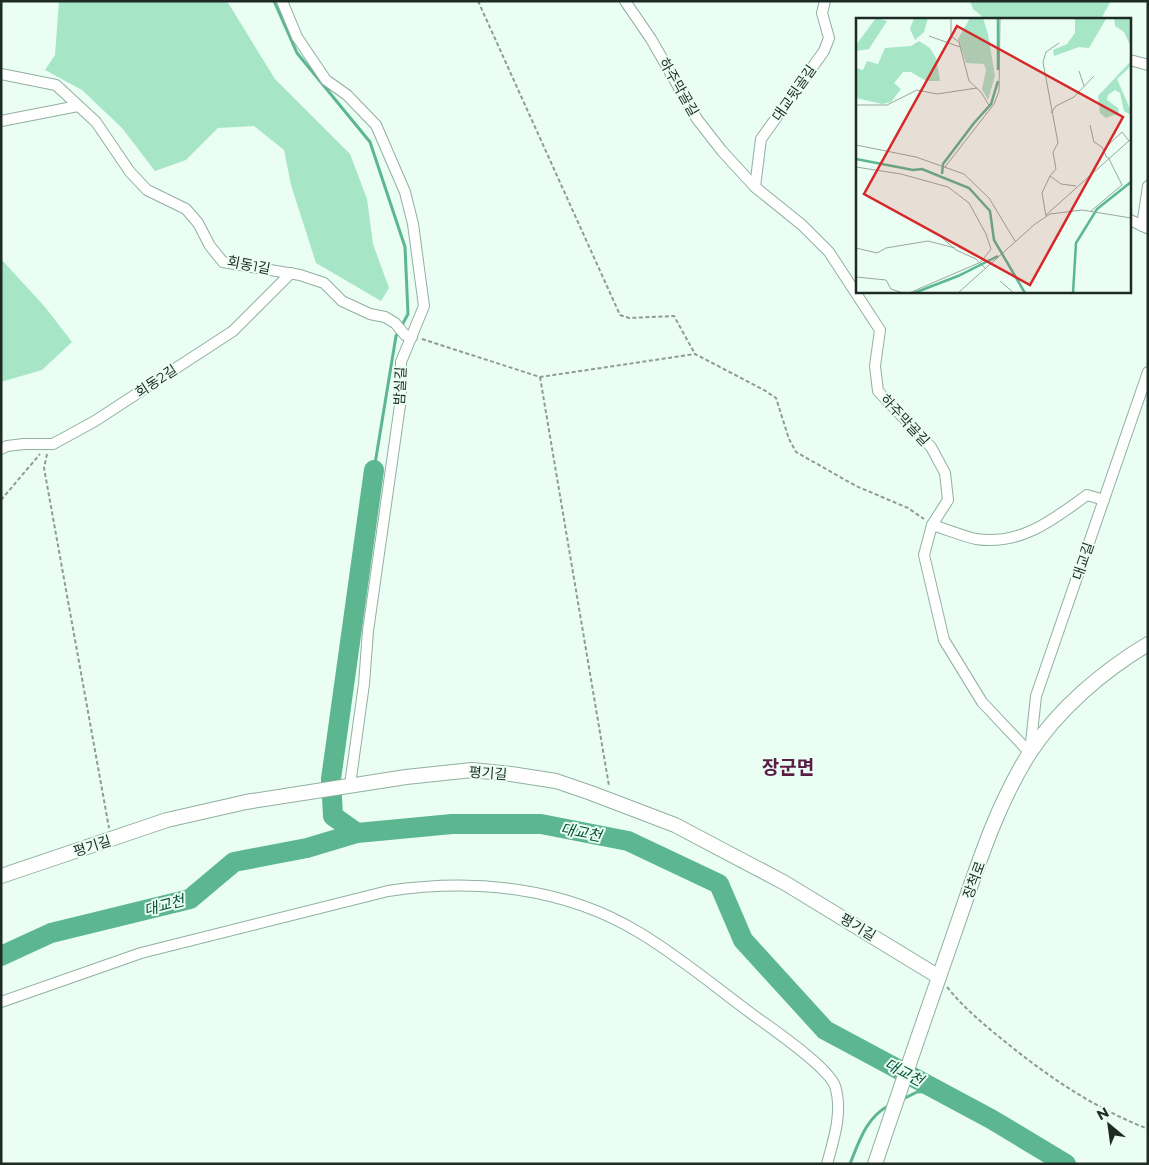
<svg xmlns="http://www.w3.org/2000/svg" width="1149" height="1165" font-family="Montserrat,'Noto Sans KR',sans-serif">
  <style>
    .green { fill: #a6e6c7 }
    .lines { fill: none; stroke-linecap: round; stroke-linejoin: round }
    .stream { stroke: #5cb790; stroke-width: 3 }
    .river { stroke: #5cb790; stroke-width: 20 }
    .minor-casing { stroke: #90b0a0; stroke-width: 12 }
    .secondary-casing { stroke: #90b0a0; stroke-width: 16 }
    .path { stroke: #8d9d95; stroke-width: 2; stroke-dasharray: 4 2.5; stroke-linecap: butt }
    .minor { stroke: #fff; stroke-width: 10 }
    .secondary { stroke: #fff; stroke-width: 14 }
    .labels { text-anchor: middle; dominant-baseline: central; stroke-width: 4; stroke-linejoin: round; paint-order: stroke }
    .street-label { font-size: 14px; fill: #1e2a24; stroke: #eafef4 }
    .water-label { font-size: 15px; font-style: italic; fill: #065339; stroke: #eafef4 }
    .district-label { font-size: 19px; font-weight: bold; fill: #5a1e45; stroke: #eafef4 }
    .inset-river { fill: none; stroke: #5cb790; stroke-width: 2.5 }
    .inset-road { fill: none; stroke: #98a9a1; stroke-width: 1 }
    .view { fill: #d62828; fill-opacity: 0.15; stroke: #d62828; stroke-width: 2.5 }
    .inset-edge { fill: none; stroke: #1e2a24; stroke-width: 2.5 }
  </style>
  <rect width="100%" height="100%" fill="#eafef4"/>
  <g class="green">
    <path d="M59 1H227L275 79 350 154 367 199 373 244 389 288 381 301 316 263 291 185 284 150 254 126 218 128 186 160 155 171 122 128 82 90 45 70 55 55Z"/>
    <path d="M970 1H1111L1101 19H985L973 9Z"/>
    <path d="M1 259 45 307 72 342 42 370 1 382Z"/>
  </g>
  <g class="lines">
    <g class="stream">
      <path d="M274 1 297 53 370 142 405 247 408 314 396 336 374 470"/>
      <path d="M903 1099 917 1092 939 1091"/>
      <path d="M850 1164C859 1141 867 1116 890 1105"/>
    </g>
    <g class="river">
      <path d="M357 833 333 816 331 779 374 470"/>
      <path d="M1 956 51 933 190 899 234 862 307 848 357 833 452 824H541L628 841 719 884 743 940 825 1030 991 1119 1066 1164"/>
    </g>
    <defs>
      <g id="minor">
        <path d="M282 1 297 37 326 80 347 95 376 125 405 192 413 224 424 306 401 362V398L368 631 364 684 350 785"/>
        <path d="M625 1 651 39 697 119 722 151 755 187 802 225 829 252 880 330 875 366 878 391 931 447 945 473 948 500 932 525C946 529 962 536 976 539 1021 546 1054 519 1087 495L1104 500"/>
        <path d="M1130 60 1148 65"/>
        <path d="M1 74 56 85 96 122 130 172 147 190 186 209 198 223 210 246 223 262 300 275 324 283 342 301 370 314 385 317 395 323 405 335 412 337"/>
        <path d="M1 121 78 106"/>
        <path d="M755 187 761 139 824 51 829 38 822 13 825 1"/>
        <path d="M1130 220 1147 228"/>
        <path d="M1142 226 1148 186"/>
        <path d="M1 449 7 446 24 444H53L95 421 233 331 291 273"/>
        <path d="M932 525 924 555 944 640 982 702 1030 753"/>
        <path d="M1030 752 1036 696 1148 372"/>
        <path d="M1 1002 141 953 388 891C474 878 565 887 640 933 680 957 718 989 756 1017 774 1030 828 1067 835 1086 843 1111 834 1139 827 1164"/>
      </g>
      <g id="secondary">
        <path d="M1 876 167 820 246 802 406 777 472 770 511 774 556 781 591 793 675 825 785 883 939 977"/>
        <path d="M875 1164C901 1086 928 1009 955 931 976 871 995 808 1029 754 1058 709 1103 671 1148 644"/>
      </g>
    </defs>
    <use href="#minor" class="minor-casing"/>
    <use href="#secondary" class="secondary-casing"/>
    <g class="path">
      <path d="M478 1 620 315 629 318 674 316 695 354"/>
      <path d="M422 339 540 377 695 354 764 390 776 398 789 439 796 452 856 486 908 508 924 519"/>
      <path d="M540 377 609 786"/>
      <path d="M47 454 44 468 109 828"/>
      <path d="M1 500 40 454"/>
      <path d="M947 987C964 1008 982 1023 1003 1040 1047 1076 1094 1108 1148 1129"/>
    </g>
    <use href="#minor" class="minor"/>
    <use href="#secondary" class="secondary"/>
  </g>
  <g class="labels">
    <g class="street-label">
      <text transform="translate(679 87) rotate(60)">하주막골길</text>
      <text transform="translate(794 93) rotate(-55)">대교뒷골길</text>
      <text transform="translate(249 265) rotate(11)">회동1길</text>
      <text transform="translate(156 381) rotate(-33)">회동2길</text>
      <text transform="translate(400 386) rotate(-87)">밤실길</text>
      <text transform="translate(905 420) rotate(47)">하주막골길</text>
      <text transform="translate(1083 561) rotate(-71)">대교길</text>
      <text transform="translate(488 773) rotate(4)">평기길</text>
      <text transform="translate(92 846) rotate(-18)">평기길</text>
      <text transform="translate(974 880) rotate(-70)">장척로</text>
      <text transform="translate(858 927) rotate(31)">평기길</text>
    </g>
    <g class="water-label">
      <text transform="translate(581 832) rotate(11)">대교천</text>
      <text transform="translate(164 905) rotate(-15)">대교천</text>
      <text transform="translate(904 1072) rotate(28)">대교천</text>
    </g>
    <g class="district-label">
      <text x="788" y="767">장군면</text>
    </g>
  </g>
  <g transform="translate(856 18)">
    <rect width="275" height="275" fill="#eafef4"/>
    <path d="M20 0 31 3 13 31 0 33V27ZM58 0H72L68 14 59 22 54 11ZM114 0H127L132 16 139 58 132 82 126 71 130 52 128 46 110 45 102 21ZM219 0 250 1 233 30 223 29 198 38 197 32 211 26 219 15ZM258 0H275V29L268 14 259 8ZM63 23 74 30 80 40 84 63H70L55 54H47L38 65 45 71 35 84 26 86 0 80V50L7 52 11 43 22 46 29 30 55 28ZM275 43V48L261 61 275 93 273 96 268 93 264 75 259 72 252 77 251 82 262 90 263 95 250 100 244 95 242 78Z" fill="#a6e6c7"/>
    <path class="inset-river" d="M142 0V52M118 105 135 86 142 63M0 141 57 152 66 151 113 170 134 193 138 222 169 275M86 156 87 146 118 105M58 275 102 258 142 238M217 275 220 225 241 191 275 164"/>
    <path class="inset-road" d="M95 0V18L103 24 113 63 125 74 134 89M73 18 104 29M203 25 190 34 187 44 202 125 197 134 200 151 194 158 205 166 220 168M223 53 228 68M0 87H31L61 72 81 76 121 70M195 95 200 88 218 79 238 58M234 107 238 124 246 129 251 140M0 127 60 139 108 156 133 180 159 223M248 131 266 114 273 123M0 149 45 156 92 169 113 185 130 216 135 231 125 244 53 275M89 149 138 86 143 73 144 0M235 193 266 167 252 139M190 197 275 121M190 198 186 175 194 158M84 218 100 232 120 241 129 250M0 230 21 235 30 230 72 223 99 230M0 259 30 262 35 271 47 275M144 263 158 275M102 275 179 206 194 196 226 192 275 200"/>
    <path class="view" d="M101 8 267 99 174 267 8 176Z"/>
    <rect width="275" height="275" class="inset-edge"/>
  </g>
  <rect width="1149" height="1165" fill="none" stroke="#1e2a24" stroke-width="5"/>
  <g transform="translate(1109 1125) rotate(331)" stroke="#eafef4" stroke-width="4" paint-order="stroke">
  <path d="M0-4L9 19L0 12L-9 19Z" fill="#1e2a24"/>
  <text y="-8" font-size="14" font-weight="bold" text-anchor="middle" fill="#1e2a24">N</text>
  </g>
</svg>
